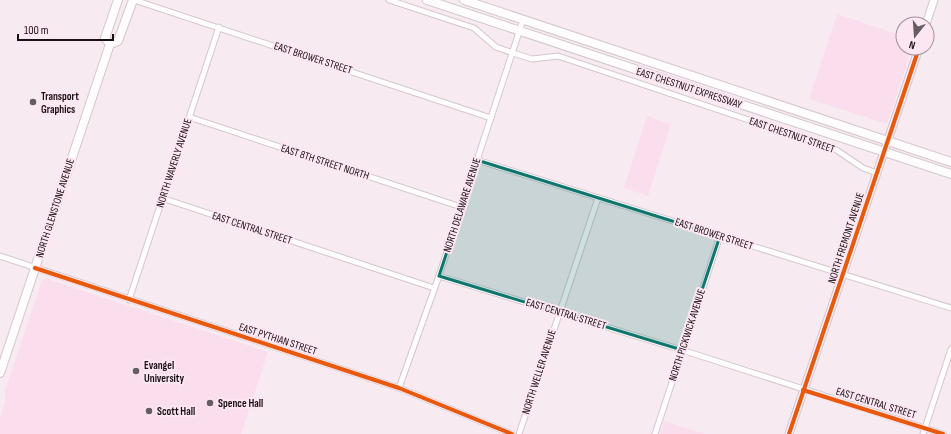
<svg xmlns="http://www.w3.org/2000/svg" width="951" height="434" font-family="'Sofia Sans Condensed',sans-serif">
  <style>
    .built { fill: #fbdeee }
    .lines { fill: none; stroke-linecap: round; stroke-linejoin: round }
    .street-casing { stroke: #d3c7cd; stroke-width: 7 }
    .secondary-casing { stroke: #d3c7cd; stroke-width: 9 }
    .primary-casing { stroke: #d3c7cd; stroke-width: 10 }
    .street { stroke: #fefcfd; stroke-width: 5 }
    .secondary { stroke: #fefcfd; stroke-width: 7 }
    .primary { stroke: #fefcfd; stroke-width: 8 }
    .cycleway-casing { stroke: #fce6f2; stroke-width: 6 }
    .cycleway { stroke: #e8590c; stroke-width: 4 }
    .marked { fill: #0f766e; fill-opacity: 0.2; stroke: #0f766e; stroke-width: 3; stroke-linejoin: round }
    .poi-dot { fill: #675c62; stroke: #fce6f2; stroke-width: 1.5 }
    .labels { text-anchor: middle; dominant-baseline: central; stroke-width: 4; stroke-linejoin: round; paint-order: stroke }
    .street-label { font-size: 11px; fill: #1a0f15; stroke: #fce6f2 }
    .poi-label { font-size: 11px; font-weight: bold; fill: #1a0f15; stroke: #fce6f2; text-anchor: start }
  </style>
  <rect width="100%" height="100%" fill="#f7ebf1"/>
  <g class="built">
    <path d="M837 14 903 36V48H912L887 124 809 99Z"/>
    <path d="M647 116 671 124 648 196 624 188Z"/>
    <path d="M45 278 268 352 241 434H0V418L5 402V391L41 283Z"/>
    <path d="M664 421 705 434H660Z"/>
  </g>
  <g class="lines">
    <defs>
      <g id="street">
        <path d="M134 0 491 118"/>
        <path d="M389 0 474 28 496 47 513 53 532 59 558 56 835 149 863 168 877 173"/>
        <path d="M189 117 461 207"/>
        <path d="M477 160 951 308"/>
        <path d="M162 198 434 288"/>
        <path d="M0 256 399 388 512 434"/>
        <path d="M439 276 682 350 943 434"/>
        <path d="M129 300 219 27"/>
        <path d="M399 388 439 276 523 20"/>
        <path d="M519 434 598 198"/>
        <path d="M655 434 720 236"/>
        <path d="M923 434 951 349"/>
      </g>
      <g id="secondary">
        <path d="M926 24 934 0"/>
        <path d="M789 434 919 48"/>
      </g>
      <g id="primary">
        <path d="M427 0 951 174"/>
        <path d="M464 0 951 162"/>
        <path d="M110 44 118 41 133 0"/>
        <path d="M110 44 105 38 118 0"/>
        <path d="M0 373 110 44"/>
      </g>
    </defs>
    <use href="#street" class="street-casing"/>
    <use href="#secondary" class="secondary-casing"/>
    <use href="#primary" class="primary-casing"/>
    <use href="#street" class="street"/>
    <use href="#secondary" class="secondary"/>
    <use href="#primary" class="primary"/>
    <defs>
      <g id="cycleway">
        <path d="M35 268 399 388 512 434"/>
        <path d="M803 390 943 434"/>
        <path d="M789 434 919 48"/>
      </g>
    </defs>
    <use href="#cycleway" class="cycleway-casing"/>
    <use href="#cycleway" class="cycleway"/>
  </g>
  <path class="marked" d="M477 160 720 236 682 350 439 276Z"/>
  <g class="poi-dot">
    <circle cx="33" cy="102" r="4"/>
    <circle cx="136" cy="371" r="4"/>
    <circle cx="210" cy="403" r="4"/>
    <circle cx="149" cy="411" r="4"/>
  </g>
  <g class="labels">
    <g class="street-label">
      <text transform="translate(313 58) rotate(18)">EAST BROWER STREET</text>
      <text transform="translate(689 88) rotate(18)">EAST CHESTNUT EXPRESSWAY</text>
      <text transform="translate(792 135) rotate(19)">EAST CHESTNUT STREET</text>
      <text transform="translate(325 162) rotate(18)">EAST 8TH STREET NORTH</text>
      <text transform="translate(174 163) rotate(-72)">NORTH WAVERLY AVENUE</text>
      <text transform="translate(462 205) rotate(-72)">NORTH DELAWARE AVENUE</text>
      <text transform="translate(55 208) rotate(-72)">NORTH GLENSTONE AVENUE</text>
      <text transform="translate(252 228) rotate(18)">EAST CENTRAL STREET</text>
      <text transform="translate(714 234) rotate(18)">EAST BROWER STREET</text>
      <text transform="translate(846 238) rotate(-72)">NORTH FREMONT AVENUE</text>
      <text transform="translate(566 314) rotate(17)">EAST CENTRAL STREET</text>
      <text transform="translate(687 335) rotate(-72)">NORTH PICKWICK AVENUE</text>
      <text transform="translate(278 339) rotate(18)">EAST PYTHIAN STREET</text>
      <text transform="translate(539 372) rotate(-72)">NORTH WELLER AVENUE</text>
      <text transform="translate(876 403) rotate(17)">EAST CENTRAL STREET</text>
    </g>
    <g class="poi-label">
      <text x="41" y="96">Transport<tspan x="41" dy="13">Graphics</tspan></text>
      <text x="144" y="365">Evangel<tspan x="144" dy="13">University</tspan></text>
      <text x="218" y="403">Spence Hall</text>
      <text x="157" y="411">Scott Hall</text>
    </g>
  </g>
  <g transform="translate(915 36) rotate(197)"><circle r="19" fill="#fce6f2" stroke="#a2909a"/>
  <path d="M0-3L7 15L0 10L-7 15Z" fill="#675c62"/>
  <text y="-6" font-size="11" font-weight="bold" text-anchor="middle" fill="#1a0f15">N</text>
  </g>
  <path d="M18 34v6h95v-6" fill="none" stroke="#1a0f15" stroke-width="2"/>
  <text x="24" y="34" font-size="12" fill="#1a0f15" stroke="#fce6f2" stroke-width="3" paint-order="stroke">100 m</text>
</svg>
